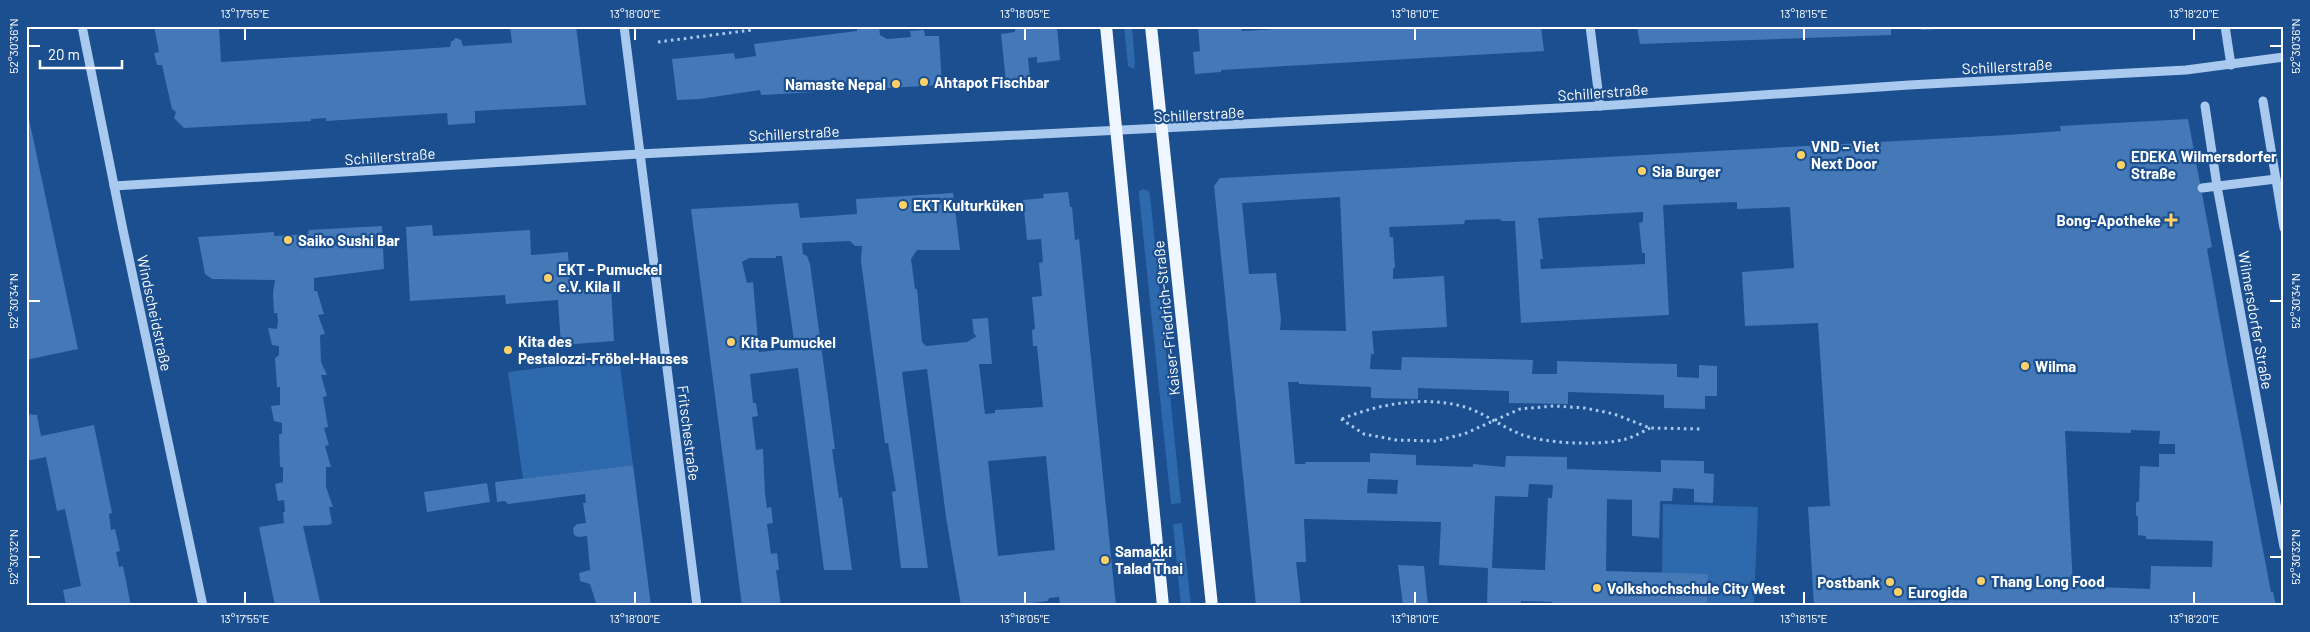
<svg xmlns="http://www.w3.org/2000/svg" width="2310" height="632" font-family="Barlow,sans-serif">
  <style>
    .green { fill: #2e69ad }
    .building { fill: #4478b7; fill-rule: evenodd }
    .lines { fill: none; stroke-linecap: round; stroke-linejoin: round }
    .path { stroke: #a9c9ee; stroke-width: 3; stroke-dasharray: 2.5 4; stroke-linecap: butt }
    .minor { stroke: #a9c9ee; stroke-width: 9 }
    .major { stroke: #f0f6ff; stroke-width: 12 }
    .ticks { fill: none; stroke: #fff; stroke-width: 2 }
    .poi-dot { fill: #ffd166; stroke: #1b4f8f; stroke-width: 2 }
    .labels { text-anchor: middle; dominant-baseline: central; stroke-width: 4.5; stroke-linejoin: round; paint-order: stroke }
    .street-label { font-size: 15px; fill: #fff; stroke: #1b4f8f }
    .poi-label { font-size: 15px; font-weight: bold; fill: #fff; stroke: #1b4f8f; text-anchor: start }
    .neatline { fill: none; stroke: #fff; stroke-width: 2 }
    .ticks-label { font-size: 12px; text-anchor: middle; fill: #fff }
  </style>
  <rect width="100%" height="100%" fill="#1b4f8f"/>
  <g class="green">
    <path d="M1124 26H1132L1135 63 1134 69 1128 66Z"/>
    <path d="M1143 189 1149 191 1150 195 1181 503 1171 504 1139 195V191Z"/>
    <path d="M619 358 633 465 523 479 508 372Z"/>
    <path d="M1663 504 1758 507 1754 606H1707L1662 573Z"/>
    <path d="M1182 523 1191 606H1181L1173 524Z"/>
  </g>
  <g class="building">
    <path d="M154 26H219L221 62 450 47 451 42 456 38 461 40 463 46 512 43 510 26H576L586 105 475 111V123L448 125 447 113 326 121V118L311 119V121L184 128 174 118 176 112 172 109 162 65H157L154 53 159 52Z"/>
    <path d="M857 26H879L880 35 887 39 911 37 910 31 924 30 925 36H939L942 85 761 95 760 90 700 99 677 100 672 59 734 53 735 59 756 56 754 44 857 31Z"/>
    <path d="M1015 26H1057L1060 60 1037 63V57L1028 58 1030 79 1006 82 1001 34 1015 32Z"/>
    <path d="M1198 26H1242V31L1274 29V26H1541L1544 51 1221 70V72L1195 74 1193 52 1200 51Z"/>
    <path d="M1637 26H1891V35L1640 44Z"/>
    <path d="M1921 26H1953V28L1921 30Z"/>
    <path d="M26 105 78 349 26 360Z"/>
    <path d="M2188 119 2212 247 2207 249 2227 360 2271 592H2273L2276 606H1814L1808 507 1830 506 1818 323 1745 326 1742 272 1794 268 1790 207 1737 209V202L1663 205 1669 315 1521 323 1515 221H1502L1499 219 1465 220 1464 224 1389 227 1390 237H1393L1395 268H1393V279L1444 276 1447 327 1372 331 1374 354H1371L1370 369 1401 370 1402 357 1533 360 1532 374H1557V361L1629 363 1677 364V377L1699 378V365L1717 366V396H1705V409L1664 408V395L1568 392V404L1509 403V391L1418 388V399L1371 398V387L1299 384V382H1288L1295 464H1305L1306 462H1370V453L1416 455V465L1473 467V464L1505 467 1506 456 1567 457V469L1661 472V460L1704 461V473L1714 474 1713 503 1694 502V489L1673 488 1672 501H1660L1659 538 1632 536V500L1607 499 1606 571 1708 574 1707 606H1552V602L1521 601V606H1487L1488 568 1439 565 1441 522 1304 519 1306 562H1296L1301 606H1256L1214 186 1220 178 2007 135 2061 131 2060 126ZM1340 197 1346 331 1280 330 1281 319 1276 273 1249 274 1242 203ZM1643 212V222L1639 223 1642 253H1645V264L1541 269 1540 259H1543L1538 218ZM2131 430 2160 431 2159 444H2175V454H2159V467L2140 466 2139 502H2136V516H2138V535L2146 536V539L2213 541 2212 567 2151 566 2150 589 2073 586 2065 431 2131 433ZM1368 479 1398 480 1397 494 1367 493ZM1529 484 1553 485 1552 498H1548L1545 570 1492 568 1495 496 1528 497Z"/>
    <path d="M1068 192 1070 207H1072L1075 240 1079 239 1116 606H1060L1059 597 1049 598 1048 601 1008 606H961L946 517 927 369 902 372 928 568H901L892 492 896 491 888 443H885L861 261 862 246H855L850 241 802 243 803 254 807 256 810 264 835 449H832L839 498 842 497 852 570H824L798 368 750 374 753 403H756L758 416 752 417 756 450 763 449 765 493 767 508 771 507 773 523 767 524 771 554 777 553 779 570H776L781 606H742L691 209 798 203 800 218 857 214 856 199 953 193 960 250H917L911 259 915 289H917L922 342 926 346 967 342 977 336 974 334 972 319 988 318 992 364H979L985 414 995 413V410L1043 407 1037 346H1033L1032 330 1035 329 1032 297 1042 296 1039 263 1043 262 1041 239 1027 240 1023 200 1044 198 1043 194ZM776 256H782L795 348 759 352 753 282 747 283 742 262 749 258H776ZM1046 456 1055 550 998 556 988 461Z"/>
    <path d="M432 225 433 236 530 230 531 255 568 252 570 290 611 287 614 341 561 345 558 300 506 304 505 295 410 301 406 227Z"/>
    <path d="M382 226 384 269 314 278V291H317L324 314 318 315 325 334 320 335 321 362 327 375H321L327 396 323 397 328 427 324 428 329 445 325 446 331 467H326V487L333 507H329L332 523 329 525 303 526 321 606H275L259 527 284 523 283 513 285 511 284 500 278 501 275 484 283 482V467H280L279 434H282V423L274 421 271 406 280 405V387H277L275 358 279 355V346L272 345 268 328 277 329 278 321 277 313H274L273 293 275 280 212 279 205 274 198 237 274 232V236L308 234 309 230Z"/>
    <path d="M26 414 37 415 41 436 94 425 112 513 109 514 111 530 115 529 120 551 116 552 119 567 123 566 131 606H66L63 590 81 586 65 509 57 511 46 457 26 461Z"/>
    <path d="M633 465 651 606H597L590 584 580 581 579 573 590 570 587 536 578 537 574 535 573 528 577 524 586 523 583 503H586L585 494 508 504 505 501 497 502 495 482Z"/>
    <path d="M487 483 490 502 427 512 424 492Z"/>
    <path d="M1398 565 1424 566 1428 606H1403Z"/>
  </g>
  <g class="lines">
    <g class="path">
      <path d="M658 42 752 30"/>
      <path d="M1341 419 1364 434 1396 440 1435 441 1464 434 1520 409 1554 406 1585 408 1614 414 1650 428 1703 429"/>
      <path d="M1342 419C1378 404 1423 396 1461 406 1482 411 1500 426 1520 434 1544 444 1601 446 1626 439 1634 437 1642 432 1650 428"/>
    </g>
    <g class="minor">
      <path d="M82 26 123 230 203 606"/>
      <path d="M624 26 697 606"/>
      <path d="M1590 26 1600 106"/>
      <path d="M2225 26 2231 65"/>
      <path d="M2263 101 2284 228"/>
      <path d="M2205 106 2217 186 2284 547"/>
      <path d="M114 186 639 154 1600 106 1909 85 2186 70 2284 57"/>
      <path d="M2202 188 2276 179"/>
    </g>
    <g class="major">
      <path d="M1106 26 1163 606"/>
      <path d="M1151 26 1212 606"/>
    </g>
  </g>
  <path class="ticks" d="M245 28V40M635 28V40M1025 28V40M1415 28V40M1804 28V40M2194 28V40M28 46H40M2270 46H2282M28 301H40M2270 301H2282M28 557H40M2270 557H2282M245 592V604M635 592V604M1025 592V604M1415 592V604M1804 592V604M2194 592V604"/>
  <g class="poi-dot">
    <circle cx="924" cy="82" r="5"/>
    <circle cx="896" cy="84" r="5"/>
    <circle cx="1801" cy="155" r="5"/>
    <circle cx="2121" cy="165" r="5"/>
    <circle cx="1642" cy="171" r="5"/>
    <circle cx="903" cy="205" r="5"/>
    <path d="M2168.5 212.5h5v5h5v5h-5v5h-5v-5h-5v-5h5z"/>
    <circle cx="288" cy="240" r="5"/>
    <circle cx="548" cy="278" r="5"/>
    <circle cx="731" cy="342" r="5"/>
    <circle cx="508" cy="350" r="5"/>
    <circle cx="2025" cy="366" r="5"/>
    <circle cx="1105" cy="560" r="5"/>
    <circle cx="1981" cy="581" r="5"/>
    <circle cx="1890" cy="582" r="5"/>
    <circle cx="1597" cy="588" r="5"/>
    <circle cx="1898" cy="592" r="5"/>
  </g>
  <g class="labels">
    <g class="street-label">
      <text transform="translate(2007 66) rotate(-3)">Schillerstraße</text>
      <text transform="translate(1603 92) rotate(-4)">Schillerstraße</text>
      <text transform="translate(1199 114) rotate(-3)">Schillerstraße</text>
      <text transform="translate(794 133) rotate(-3)">Schillerstraße</text>
      <text transform="translate(390 156) rotate(-4)">Schillerstraße</text>
      <text transform="translate(155 313) rotate(78)">Windscheidstraße</text>
      <text transform="translate(1166 318) rotate(-96)">Kaiser-Friedrich-Straße</text>
      <text transform="translate(2256 320) rotate(80)">Wilmersdorfer Straße</text>
      <text transform="translate(689 433) rotate(83)">Fritschestraße</text>
    </g>
    <g class="poi-label">
      <text x="934" y="82">Ahtapot Fischbar</text>
      <text x="886" y="84" text-anchor="end">Namaste Nepal</text>
      <text x="1811" y="146">VND – Viet<tspan x="1811" dy="17">Next Door</tspan></text>
      <text x="2131" y="156">EDEKA Wilmersdorfer<tspan x="2131" dy="17">Straße</tspan></text>
      <text x="1652" y="171">Sia Burger</text>
      <text x="913" y="205">EKT Kulturküken</text>
      <text x="2161" y="220" text-anchor="end">Bong-Apotheke</text>
      <text x="298" y="240">Saiko Sushi Bar</text>
      <text x="558" y="269">EKT - Pumuckel<tspan x="558" dy="17">e.V. Kila II</tspan></text>
      <text x="518" y="341">Kita des<tspan x="518" dy="17">Pestalozzi-Fröbel-Hauses</tspan></text>
      <text x="741" y="342">Kita Pumuckel</text>
      <text x="2035" y="366">Wilma</text>
      <text x="1115" y="551">Samakki<tspan x="1115" dy="17">Talad Thai</tspan></text>
      <text x="1991" y="581">Thang Long Food</text>
      <text x="1880" y="582" text-anchor="end">Postbank</text>
      <text x="1607" y="588">Volkshochschule City West</text>
      <text x="1908" y="592">Eurogida</text>
    </g>
  </g>
  <rect width="2310" height="632" fill="none" stroke="#1b4f8f" stroke-width="55"/>
  <path d="M40 60v8h82v-8" fill="none" stroke="#ffffff" stroke-width="2.5"/>
  <text x="48" y="60" font-size="15" fill="#ffffff" stroke="#1b4f8f" stroke-width="4" paint-order="stroke">20 m</text>
  <rect x="28" y="28" width="2254" height="576" class="neatline"/>
  <g class="ticks-label">
    <text x="245" y="18">13°17'55"E</text>
    <text x="635" y="18">13°18'00"E</text>
    <text x="1025" y="18">13°18'05"E</text>
    <text x="1415" y="18">13°18'10"E</text>
    <text x="1804" y="18">13°18'15"E</text>
    <text x="2194" y="18">13°18'20"E</text>
    <text transform="translate(14 46) rotate(-90)" y="4">52°30'36"N</text>
    <text transform="translate(2296 46) rotate(-90)" y="4">52°30'36"N</text>
    <text transform="translate(14 301) rotate(-90)" y="4">52°30'34"N</text>
    <text transform="translate(2296 301) rotate(-90)" y="4">52°30'34"N</text>
    <text transform="translate(14 557) rotate(-90)" y="4">52°30'32"N</text>
    <text transform="translate(2296 557) rotate(-90)" y="4">52°30'32"N</text>
    <text x="245" y="623">13°17'55"E</text>
    <text x="635" y="623">13°18'00"E</text>
    <text x="1025" y="623">13°18'05"E</text>
    <text x="1415" y="623">13°18'10"E</text>
    <text x="1804" y="623">13°18'15"E</text>
    <text x="2194" y="623">13°18'20"E</text>
  </g>
</svg>
